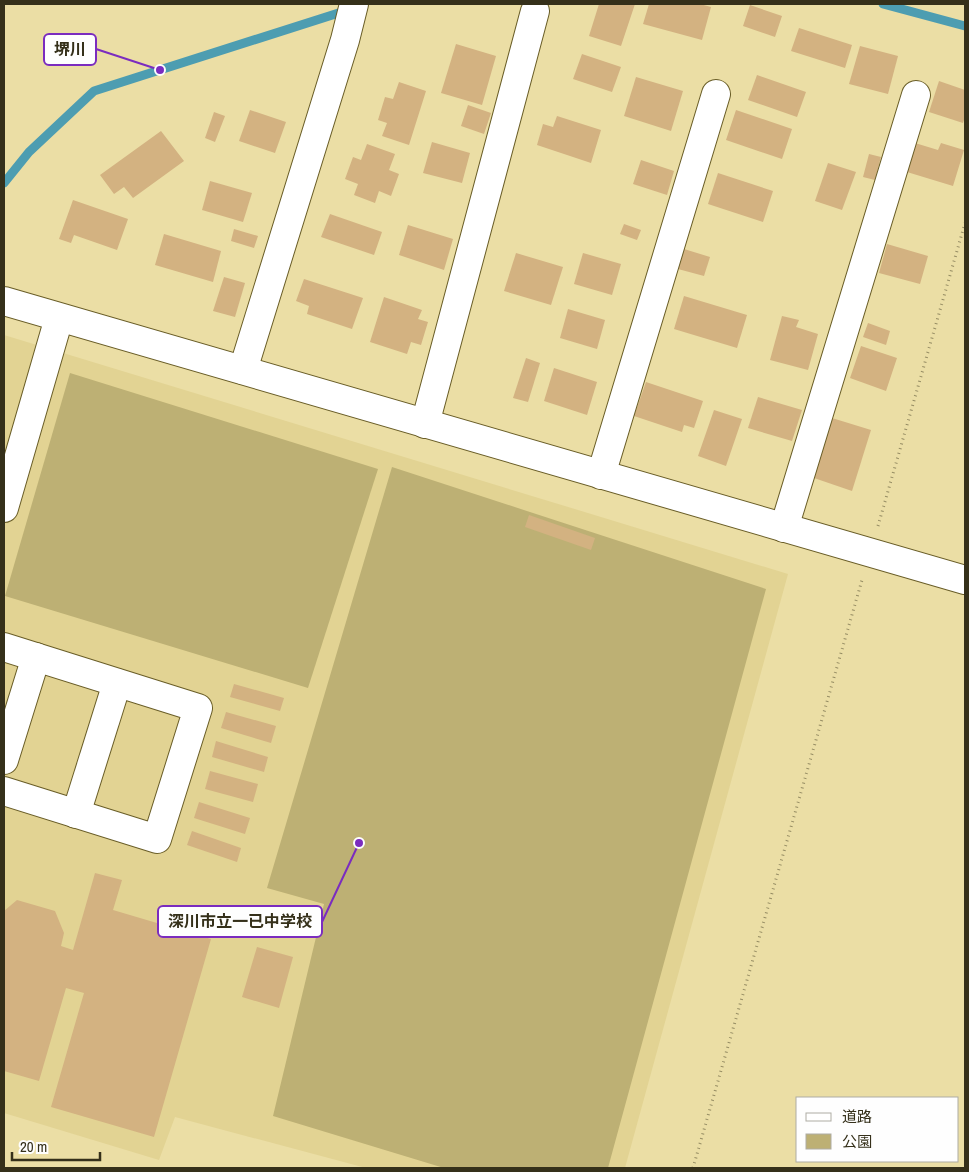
<svg xmlns="http://www.w3.org/2000/svg" width="969" height="1172" font-family="'Archivo Narrow','Noto Sans JP',sans-serif">
  <style>
    .built { fill: #e2d393 }
    .green { fill: #bdb074 }
    .lines { fill: none; stroke-linecap: round; stroke-linejoin: round }
    .stream { stroke: #4d9db1; stroke-width: 9 }
    .building { fill: #d3b281 }
    .minor-casing { stroke: #695d27; stroke-width: 30 }
    .path { stroke: #968d64; stroke-width: 3; stroke-dasharray: 1 4; stroke-linecap: butt }
    .minor { stroke: #fff; stroke-width: 28 }
    .leader { fill: none; stroke: #7b2cbf; stroke-width: 2 }
    .callout-dot { fill: #7b2cbf; stroke: #fefefe; stroke-width: 2 }
    .callout { fill: #fefefe; stroke: #7b2cbf; stroke-width: 2 }
    .callout-label { font-size: 16px; text-anchor: middle; font-weight: bold; fill: #35301a }
  </style>
  <rect width="100%" height="100%" fill="#ebdea5"/>
  <path class="built" d="M4 335 788 574 625 1168H366L175 1117 159 1160 4 1113Z"/>
  <g class="green">
    <path d="M70 373 378 469 308 688 5 596Z"/>
    <path d="M392 467 766 589 608 1168H444L273 1116 324 904 267 888Z"/>
  </g>
  <g class="lines">
    <g class="stream">
      <path d="M883 4 965 26"/>
      <path d="M4 183 29 152 94 91 348 10"/>
    </g>
  </g>
  <g class="building">
    <path d="M599 4H635L621 46 589 36Z"/>
    <path d="M649 4H700L711 7 702 40 643 24Z"/>
    <path d="M750 5 782 16 775 37 743 26Z"/>
    <path d="M799 28 852 45 845 68 791 51Z"/>
    <path d="M456 44 496 56 482 105 441 93Z"/>
    <path d="M860 46 898 56 888 94 849 84Z"/>
    <path d="M582 54 621 67 612 92 573 79Z"/>
    <path d="M757 75 806 92 797 117 748 100Z"/>
    <path d="M636 77 683 91 671 131 624 116Z"/>
    <path d="M939 81 965 90V117L963 123 929 112Z"/>
    <path d="M399 82 426 91 409 145 382 136 387 123 378 120 385 97 393 99Z"/>
    <path d="M468 105 491 113 484 134 461 126Z"/>
    <path d="M250 110 286 122 275 153 239 141Z"/>
    <path d="M736 110 792 129 782 159 726 140Z"/>
    <path d="M214 112 225 116 215 142 205 138Z"/>
    <path d="M557 116 601 130 591 163 537 145 543 124 553 127Z"/>
    <path d="M161 131 184 161 133 198 124 187 114 194 100 175Z"/>
    <path d="M432 142 470 153 462 183 423 173Z"/>
    <path d="M915 143 938 150 941 143 964 150 953 186 907 172Z"/>
    <path d="M367 144 395 154 389 170 399 174 391 196 379 191 375 203 354 195 358 184 345 179 353 157 361 160Z"/>
    <path d="M869 154 881 157 875 180 863 177Z"/>
    <path d="M641 160 674 171 667 195 633 184Z"/>
    <path d="M828 163 856 172 842 210 815 201Z"/>
    <path d="M718 173 773 191 763 222 708 204Z"/>
    <path d="M210 181 252 193 243 222 202 210Z"/>
    <path d="M73 200 128 219 117 250 74 235 71 243 59 239Z"/>
    <path d="M330 214 382 232 374 255 321 237Z"/>
    <path d="M624 224 641 230 637 240 620 234Z"/>
    <path d="M408 225 453 239 444 270 399 255Z"/>
    <path d="M234 229 258 236 254 248 231 241Z"/>
    <path d="M164 234 221 251 213 282 155 265Z"/>
    <path d="M887 244 928 256 920 284 879 273Z"/>
    <path d="M684 249 710 257 704 276 678 269Z"/>
    <path d="M516 253 563 267 551 305 504 291Z"/>
    <path d="M583 253 621 264 612 295 574 284Z"/>
    <path d="M224 277 245 283 235 317 213 311Z"/>
    <path d="M304 279 363 298 352 329 307 314 309 306 296 301Z"/>
    <path d="M684 296 747 315 737 348 674 329Z"/>
    <path d="M384 297 422 310 418 319 428 322 421 345 411 342 407 354 370 342Z"/>
    <path d="M568 309 605 320 597 349 560 338Z"/>
    <path d="M782 316 799 320 796 327 818 334 808 370 770 360Z"/>
    <path d="M868 323 890 331 886 345 863 337Z"/>
    <path d="M861 346 897 358 886 391 850 378Z"/>
    <path d="M526 358 540 363 528 402 513 398Z"/>
    <path d="M554 368 597 382 587 415 544 401Z"/>
    <path d="M646 382 703 401 694 428 684 425 682 432 634 416Z"/>
    <path d="M758 397 802 410 792 441 748 428Z"/>
    <path d="M714 410 742 419 726 466 698 456Z"/>
    <path d="M832 418 871 430 852 491 814 478Z"/>
    <path d="M529 515 595 538 591 550 525 527Z"/>
    <path d="M234 684 284 698 280 711 230 697Z"/>
    <path d="M226 712 276 726 271 743 221 728Z"/>
    <path d="M216 741 268 757 264 772 212 757Z"/>
    <path d="M210 771 258 784 253 802 205 789Z"/>
    <path d="M199 802 250 818 245 834 194 818Z"/>
    <path d="M192 831 241 848 237 862 187 845Z"/>
    <path d="M95 873 122 880 113 910 211 939 154 1137 51 1107 84 993 66 988 39 1081 4 1071V911L17 900 55 911 64 933 61 946 73 950Z"/>
    <path d="M257 947 293 957 279 1008 242 997Z"/>
  </g>
  <g class="lines">
    <defs>
      <g id="minor">
        <path d="M4 301 965 580"/>
        <path d="M243 370 345 40 354 4"/>
        <path d="M425 424 535 11"/>
        <path d="M601 475 716 94"/>
        <path d="M4 508 59 318"/>
        <path d="M784 528 916 95"/>
        <path d="M4 647 198 708 157 839 4 791"/>
        <path d="M4 760 36 657"/>
        <path d="M76 814 117 683"/>
      </g>
    </defs>
    <use href="#minor" class="minor-casing"/>
    <g class="path">
      <path d="M878 526 965 223"/>
      <path d="M693 1168 862 580"/>
    </g>
    <use href="#minor" class="minor"/>
  </g>
  <path class="leader" d="M160 70L96 49M359 843L322 922"/>
  <g class="callout-dot">
    <circle cx="160" cy="70" r="5"/>
    <circle cx="359" cy="843" r="5"/>
  </g>
  <g class="callout">
    <rect x="44" y="34" width="52" height="31" rx="5"/>
    <rect x="158" y="906" width="164" height="31" rx="5"/>
  </g>
  <g class="callout-label">
    <text x="70" y="55">堺川</text>
    <text x="240" y="927">深川市立一已中学校</text>
  </g>
  <rect width="969" height="1172" fill="none" stroke="#35301a" stroke-width="10"/>
  <rect x="796" y="1097" width="162" height="65" fill="#fefefe" stroke="#aeaca3"/>
  <rect x="806" y="1113" width="25" height="8" fill="#ffffff" stroke="#aeaca3"/>
  <text x="842" y="1122" font-size="15" fill="#35301a">道路</text>
  <rect x="806" y="1134" width="25" height="15" fill="#bdb074" stroke="#aeaca3"/>
  <text x="842" y="1147" font-size="15" fill="#35301a">公園</text>
  <path d="M12 1152v8h88v-8" fill="none" stroke="#35301a" stroke-width="2.5"/>
  <text x="20" y="1152" font-size="15" fill="#35301a" stroke="#fefefe" stroke-width="4" paint-order="stroke">20 m</text>
</svg>
